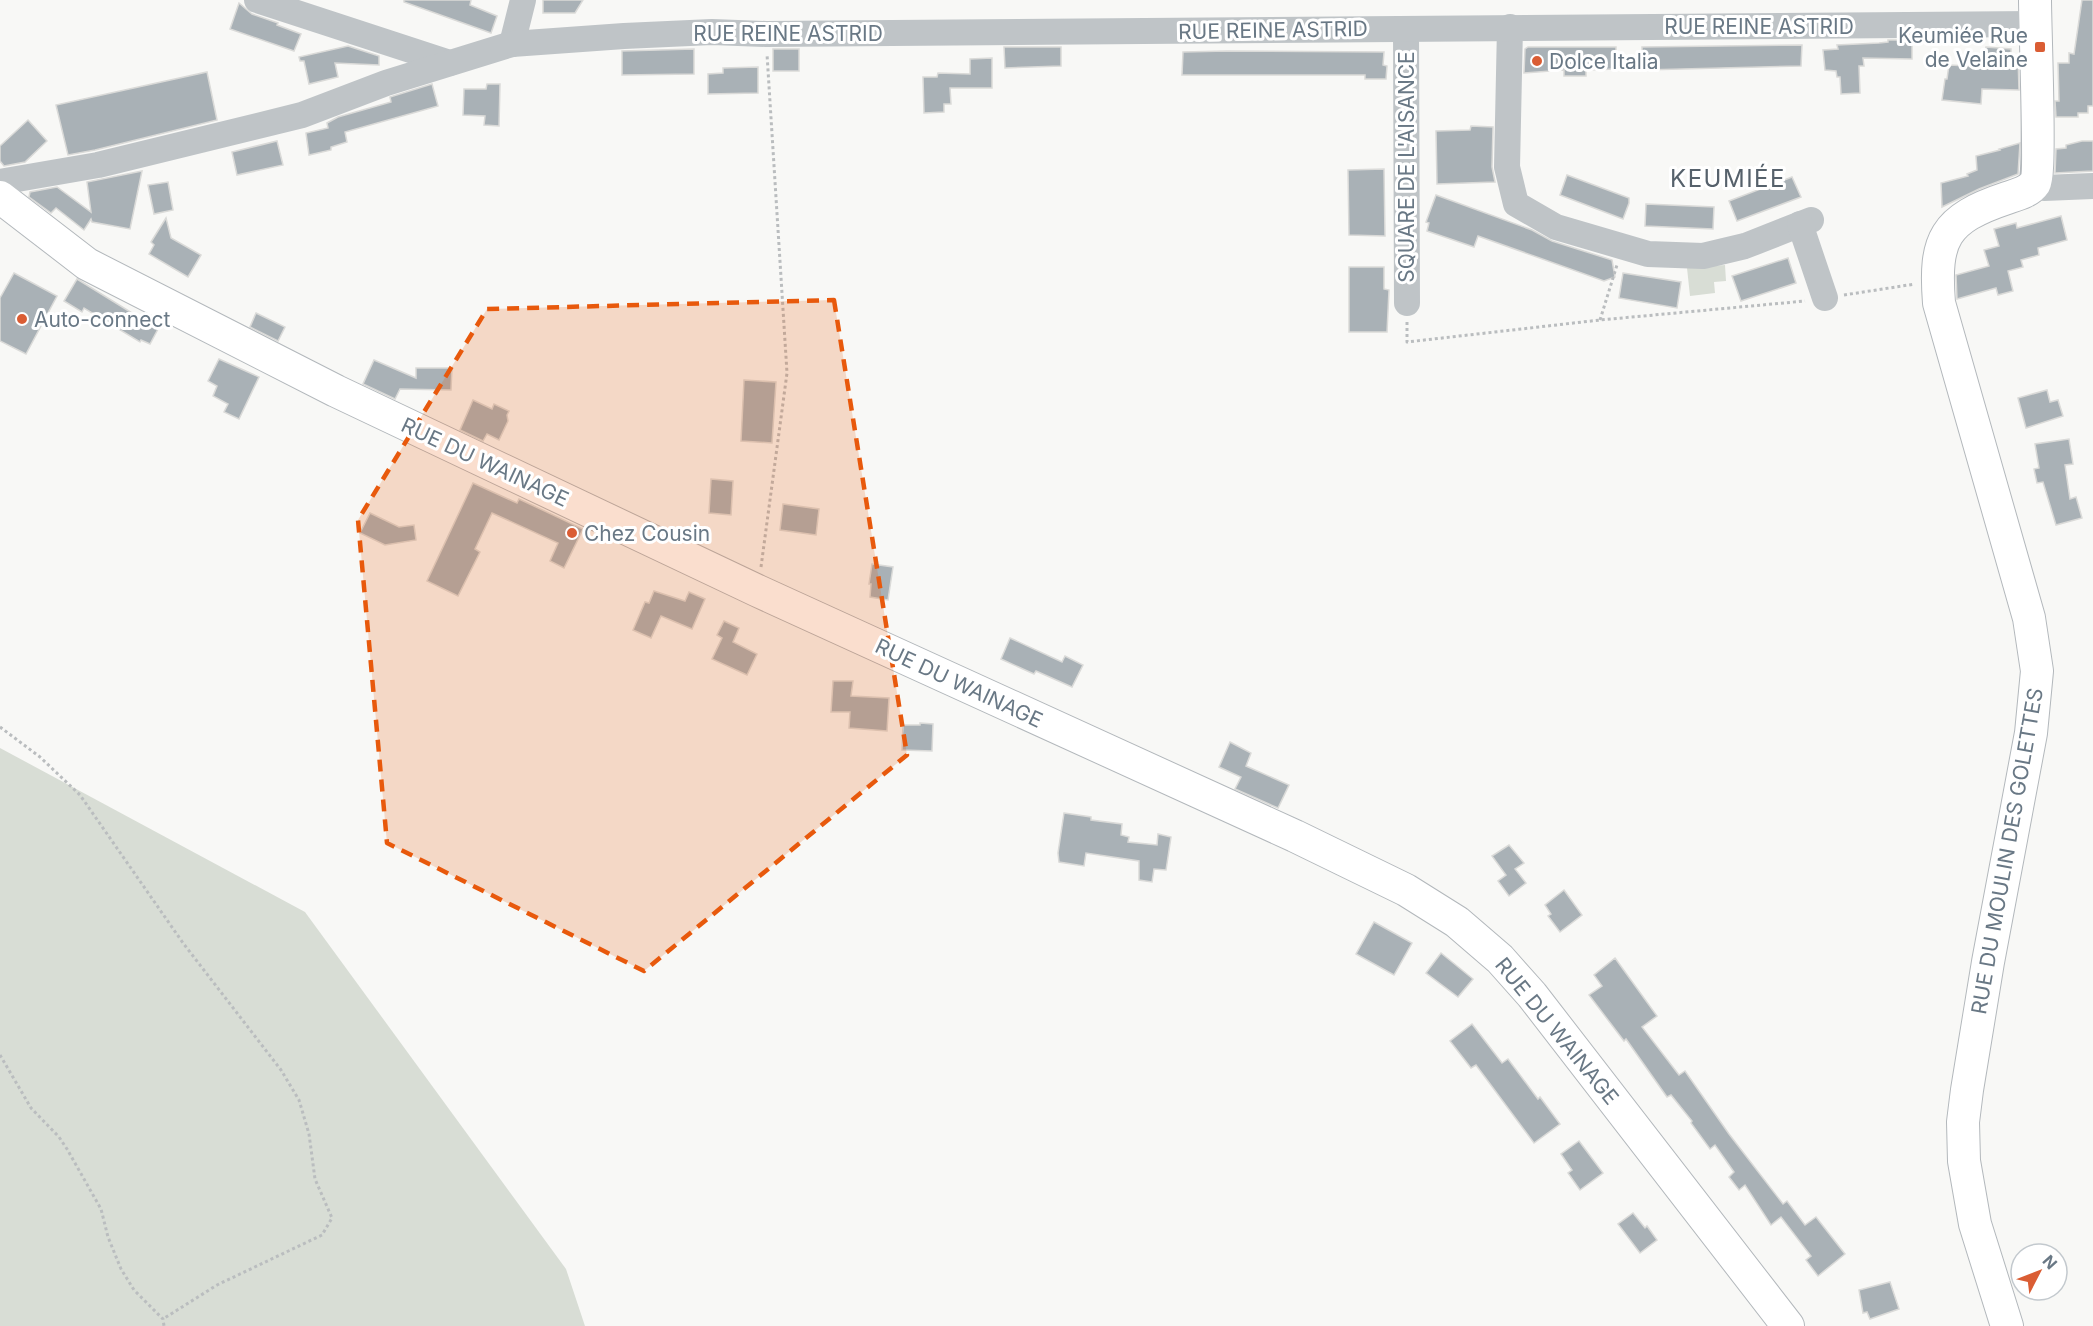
<svg xmlns="http://www.w3.org/2000/svg" width="2093" height="1326" font-family="Inter,sans-serif">
  <style>
    .green { fill: #d8ddd5 }
    .building { fill: #a9b1b6; stroke: #dadad8; stroke-width: 1.5 }
    .lines { fill: none; stroke-linecap: round; stroke-linejoin: round }
    .major-casing { stroke: #b3b8bc; stroke-width: 34 }
    .path { stroke: #babdbf; stroke-width: 3; stroke-dasharray: 3 3; stroke-linecap: butt }
    .minor { stroke: #bfc4c7; stroke-width: 26 }
    .major { stroke: #fff; stroke-width: 32 }
    .marked { fill: #e8590c; fill-opacity: 0.2; stroke: #e8590c; stroke-width: 4.5; stroke-dasharray: 12 8; stroke-linejoin: round }
    .poi-dot { fill: #da5d34; stroke: #fff; stroke-width: 2 }
    .labels { text-anchor: middle; dominant-baseline: central; stroke-width: 6; stroke-linejoin: round; paint-order: stroke }
    .street-label { font-size: 21px; fill: #697885; stroke: #fff }
    .poi-label { font-size: 21px; fill: #697885; stroke: #fff; text-anchor: start }
    .quarter-label { font-size: 24px; letter-spacing: 1.5px; fill: #56616b; stroke: #fff }
  </style>
  <rect width="100%" height="100%" fill="#f8f8f6"/>
  <g class="green">
    <path d="M1725 265 1726 281 1714 282 1715 293 1690 296 1687 268Z"/>
    <path d="M0 748 305 912 566 1269 585 1326H0Z"/>
  </g>
  <g class="building">
    <path d="M404 0H471L470 5 497 16 491 33 404 2Z"/>
    <path d="M543 0H583L575 13H543Z"/>
    <path d="M2082 0H2093V106H2088V113H2078V117H2056L2055 101H2059L2058 63H2069V53L2074 54Z"/>
    <path d="M239 3 252 14 278 23 277 25 301 34 294 51 230 29Z"/>
    <path d="M1888 40H1912V59L1863 58 1864 66H1859L1860 93 1841 94 1840 77H1837L1836 71 1825 70 1823 50 1838 49 1837 45 1879 43 1888 42Z"/>
    <path d="M1802 45 1801 66 1643 70 1642 47Z"/>
    <path d="M348 46 379 56V65L335 63 338 77 309 84 304 61H300L299 57Z"/>
    <path d="M1004 47H1061V66L1005 68Z"/>
    <path d="M1528 47H1616V69L1586 70V76H1564V70L1524 73 1525 49Z"/>
    <path d="M1986 47 2011 49V57H2018L2019 90 1982 89 1981 104 1942 100 1945 79H1947L1949 65 1969 66 1970 55H1985Z"/>
    <path d="M694 49V74L622 75V51Z"/>
    <rect x="773" y="49" width="26" height="22"/>
    <path d="M1227 51 1384 52 1383 65 1387 66 1386 79H1365V75H1182L1183 52Z"/>
    <path d="M992 58V88H950L951 104H944V112L924 113 923 77H937L938 73 970 74V59Z"/>
    <path d="M758 67V93L708 94V74L723 73V68Z"/>
    <path d="M207 72 217 120 95 150 68 155 56 105Z"/>
    <path d="M432 84 438 106 345 132 347 142 331 147V150L309 155 306 133 328 128 327 123 338 117 391 102 390 97Z"/>
    <path d="M487 84H500L499 126 484 125 485 116 463 115 464 89H486Z"/>
    <path d="M28 120 47 141 25 162 4 166 0 161V146Z"/>
    <path d="M1471 126 1493 127 1492 167 1495 182 1437 184 1436 131 1470 130Z"/>
    <path d="M277 141 283 165 237 175 232 152Z"/>
    <path d="M2082 141H2093V171L2055 173 2056 149 2066 148V145Z"/>
    <path d="M2020 143 2018 174 1979 189 1942 207 1941 183 1968 176 1967 174 1977 170 1976 156 2000 150 1999 149Z"/>
    <path d="M1384 169 1385 236 1349 235 1348 170Z"/>
    <path d="M142 171 130 229 92 222 91 219 84 230 56 208 51 213 29 197 30 192 57 187 91 212 87 182Z"/>
    <path d="M1567 175 1629 198V203L1623 219 1560 195Z"/>
    <path d="M1792 177 1801 197 1737 221 1729 201Z"/>
    <path d="M168 182 173 210 154 214 148 185Z"/>
    <path d="M1436 195 1532 230 1552 241 1612 260 1615 277 1604 281 1478 236 1474 247 1427 231 1429 223 1426 222Z"/>
    <path d="M1646 204 1714 207 1713 229 1645 226Z"/>
    <path d="M2061 216 2067 240 2038 248 2039 255 2021 260 2023 267 2008 271 2013 291 1998 295 1996 288 1957 299 1956 275 1989 266 1984 250 1999 246 1994 229 2016 223 2017 228Z"/>
    <path d="M166 218 171 238 201 255 188 277 149 254 154 245 151 242Z"/>
    <path d="M1788 258 1796 283 1741 301 1732 276Z"/>
    <path d="M1349 267H1384V289L1389 290 1387 332H1349Z"/>
    <path d="M14 273 57 296 26 354 0 341V298Z"/>
    <path d="M1623 273 1681 282 1677 308 1619 298Z"/>
    <path d="M77 279 158 329 150 344 141 340 140 342 84 308 82 312 64 301Z"/>
    <path d="M256 313 285 327 278 341 250 327Z"/>
    <path d="M219 359 259 377 239 419 224 412 228 404 213 396 217 386 208 381Z"/>
    <path d="M374 360 416 378V368H452L451 390 400 389 395 399 363 384Z"/>
    <path d="M744 380 776 382 772 443 741 441Z"/>
    <path d="M2047 390 2050 402 2058 400 2063 416 2026 428 2018 398Z"/>
    <path d="M473 400 492 409 494 404 509 411 507 415 508 421 499 440 487 434 483 441 460 430Z"/>
    <path d="M2069 439 2073 464 2065 465 2070 499 2076 497 2082 518 2056 525 2043 482 2037 483 2034 469 2039 468 2035 444Z"/>
    <path d="M711 479 733 481 731 515 709 513Z"/>
    <path d="M473 483 517 503 519 499 583 529 564 568 550 561 558 543 492 513 475 549 480 552 458 596 427 581Z"/>
    <path d="M783 504 819 509 816 535 780 530Z"/>
    <path d="M370 513 399 527 414 525 416 540 385 545 360 533Z"/>
    <path d="M872 564 893 567 888 600 870 597 871 584H869Z"/>
    <path d="M654 591 685 601 689 592 705 599 692 629 661 616 651 638 633 630 645 602 649 603Z"/>
    <path d="M724 621 739 628 733 642 757 654 747 675 712 659 722 638 717 635Z"/>
    <path d="M1010 638 1062 662 1065 656 1083 665 1072 687 1036 671 1034 674 1001 659Z"/>
    <path d="M833 681H853L851 696 889 698 887 731 849 728 850 712H831Z"/>
    <path d="M920 723 933 724 932 751 902 750 903 725H920Z"/>
    <path d="M1230 742 1251 753 1246 766 1289 785 1278 808 1235 789 1241 777 1219 767Z"/>
    <path d="M1064 813 1091 817V820L1122 824 1121 835 1129 837 1128 842 1157 845 1158 834 1171 837 1166 870 1154 869 1152 882 1139 880V861L1086 853 1084 866 1059 862 1058 853Z"/>
    <path d="M1509 845 1524 863 1515 869 1526 883 1509 896 1498 881 1506 875 1492 856Z"/>
    <path d="M1564 890 1582 915 1560 932 1548 916 1551 914 1545 905Z"/>
    <path d="M1374 922 1412 943 1394 975 1356 954Z"/>
    <path d="M1441 953 1473 979 1458 997 1426 973Z"/>
    <path d="M1615 958 1657 1016 1642 1027 1679 1075 1685 1071 1729 1134 1783 1204 1787 1201 1805 1225 1816 1217 1845 1254 1818 1276 1806 1260 1811 1256 1781 1217 1771 1225 1745 1185 1739 1190 1729 1177 1734 1172 1715 1145 1710 1149 1691 1123 1692 1121 1671 1095 1667 1097 1626 1039 1624 1041 1589 995 1602 986 1594 975Z"/>
    <path d="M1472 1024 1502 1063 1508 1059 1538 1099 1540 1097 1560 1124 1534 1143 1476 1065 1471 1068 1450 1041Z"/>
    <path d="M1579 1141 1603 1173 1580 1190 1568 1173 1572 1170 1561 1154Z"/>
    <path d="M1633 1213 1645 1228 1647 1226 1657 1240 1640 1253 1618 1224Z"/>
    <path d="M1890 1282 1899 1309 1870 1319 1867 1312 1863 1313 1859 1290Z"/>
  </g>
  <g class="lines">
    <defs>
      <g id="major">
        <path d="M0 197 87 264 336 391 758 591 1295 836 1406 890 1457 922 1500 959 1532 995 1788 1326"/>
        <path d="M2007 1326 1975 1224 1964 1161 1963 1122 1967 1090 1988 962 2031 733 2037 671 2029 618 1939 303C1934 239 1944 219 2007 198 2016 195 2029 192 2035 183 2041 173 2035 24 2035 0"/>
      </g>
    </defs>
    <use href="#major" class="major-casing"/>
    <g class="path">
      <path d="M1844 295 1915 284"/>
      <path d="M1600 320 1617 265"/>
      <path d="M1407 322V342L1600 320 1805 301"/>
      <path d="M761 567 787 373 767 54"/>
      <path d="M0 727 40 757 80 795 183 943 281 1070 299 1100 309 1134 315 1179 332 1218 322 1235 217 1285 163 1319"/>
      <path d="M0 1055 31 1108 59 1137 67 1149 101 1209 108 1237 121 1269 134 1290 163 1319 164 1326"/>
    </g>
    <g class="minor">
      <path d="M257 0 450 63"/>
      <path d="M1510 27 1507 167 1516 204 1556 227 1648 254 1703 256 1745 246 1811 220"/>
      <path d="M1406 30 1407 303"/>
      <path d="M512 44 523 0"/>
      <path d="M0 182 98 165 302 115 386 83 512 44 624 36 712 32 766 34 2035 24"/>
      <path d="M2034 184 2044 188 2093 186"/>
      <path d="M1800 224 1825 298"/>
    </g>
    <use href="#major" class="major"/>
  </g>
  <path class="marked" d="M834 300 907 755 644 971 387 843 358 520 487 309Z"/>
  <g class="poi-dot">
    <rect x="2034" y="41" width="12" height="12" rx="3"/>
    <circle cx="1537" cy="61" r="6"/>
    <circle cx="22" cy="319" r="6"/>
    <circle cx="572" cy="533" r="6"/>
  </g>
  <g class="labels">
    <g class="street-label">
      <text x="1759" y="26">RUE REINE ASTRID</text>
      <text transform="translate(1273 30) rotate(-1)">RUE REINE ASTRID</text>
      <text x="788" y="33">RUE REINE ASTRID</text>
      <text transform="translate(1406 167) rotate(-90)">SQUARE DE L'AISANCE</text>
      <text transform="translate(485 462) rotate(25)">RUE DU WAINAGE</text>
      <text transform="translate(959 683) rotate(25)">RUE DU WAINAGE</text>
      <text transform="translate(2007 851) rotate(-80)">RUE DU MOULIN DES GOLETTES</text>
      <text transform="translate(1557 1031) rotate(51)">RUE DU WAINAGE</text>
    </g>
    <g class="poi-label">
      <text x="2028" y="35" text-anchor="end">Keumiée Rue<tspan x="2028" dy="24">de Velaine</tspan></text>
      <text x="1549" y="61">Dolce Italia</text>
      <text x="34" y="319">Auto-connect</text>
      <text x="584" y="533">Chez Cousin</text>
    </g>
    <g class="quarter-label">
      <text x="1728" y="178">KEUMIÉE</text>
    </g>
  </g>
  <g transform="translate(2039 1272) rotate(48)"><circle r="28" fill="#ffffff" stroke="#c3c9ce" stroke-width="1.5"/>
  <path d="M0-4.5L10 22L0 15L-10 22Z" fill="#da5d34"/>
  <text y="-9" font-size="16" font-weight="bold" text-anchor="middle" fill="#697885">N</text>
  </g>
</svg>
